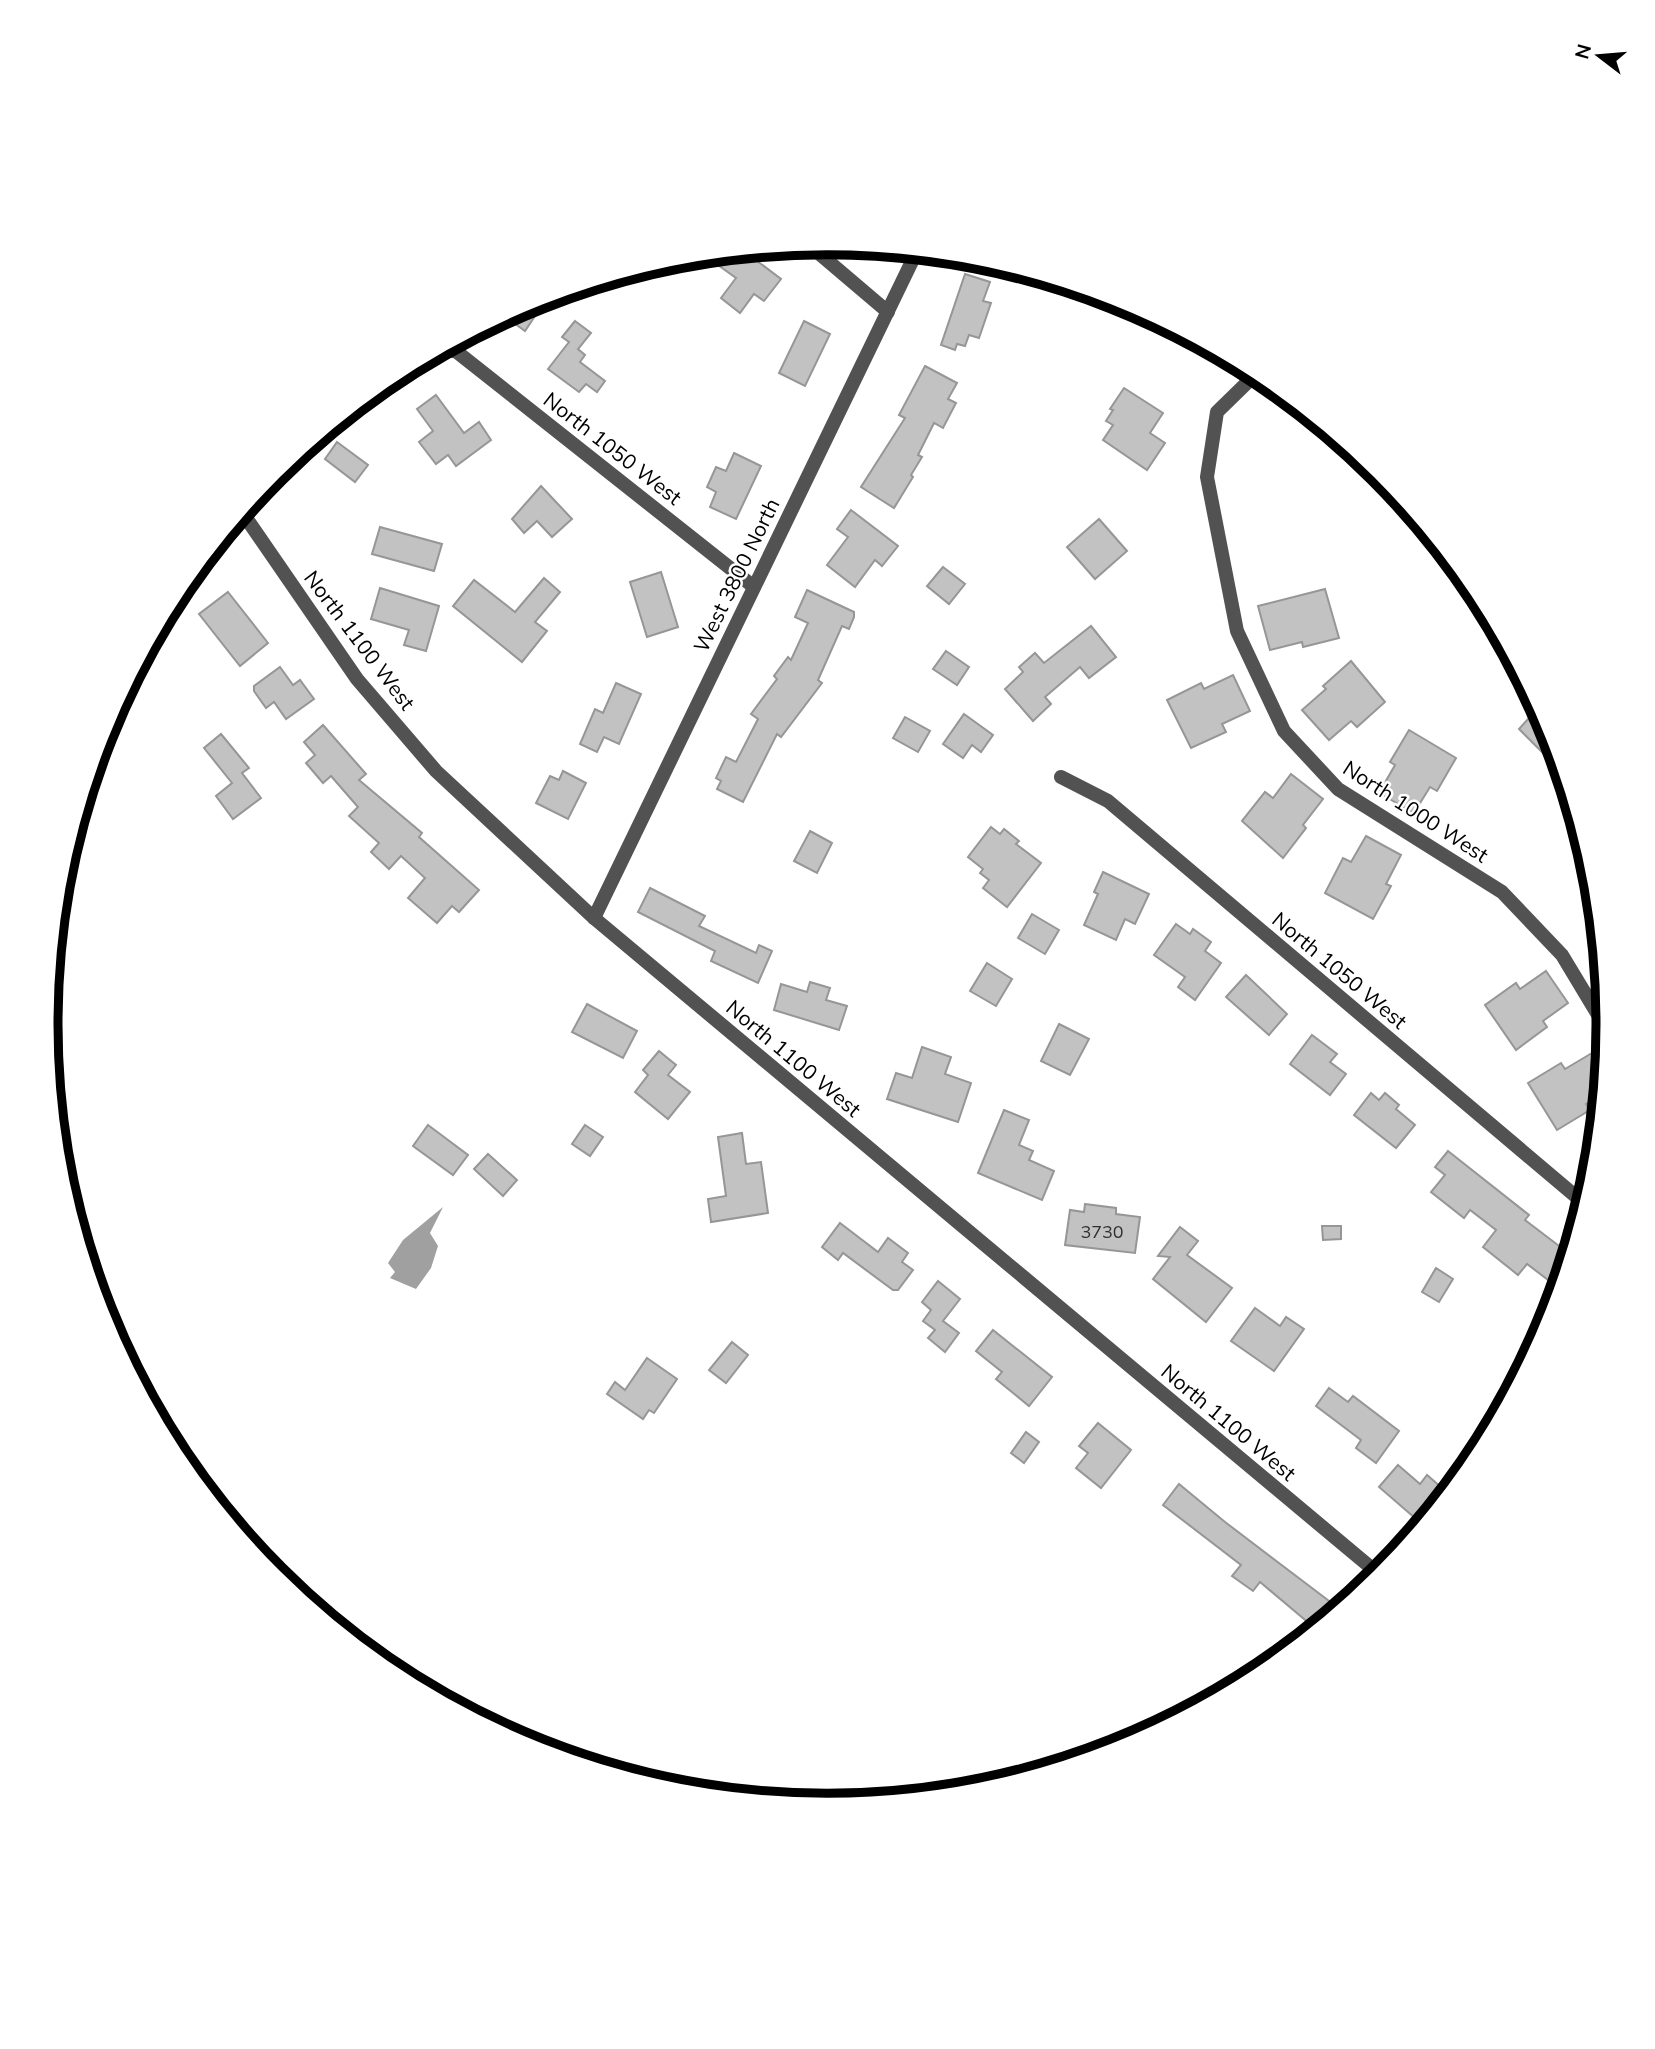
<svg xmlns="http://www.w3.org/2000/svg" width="1655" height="2049" font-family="Mulish,sans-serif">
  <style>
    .water { fill: #a0a0a0 }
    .building { fill: #c2c2c2; stroke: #969696; stroke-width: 2 }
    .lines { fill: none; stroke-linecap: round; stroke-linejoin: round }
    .minor { stroke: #525252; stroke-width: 14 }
    .labels { text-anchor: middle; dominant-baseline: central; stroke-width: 5; stroke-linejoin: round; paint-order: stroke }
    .number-label { font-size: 18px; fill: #303030 }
    .street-label { font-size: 21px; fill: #000; stroke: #fff }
    .rim { fill: none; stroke: #000; stroke-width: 9 }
  </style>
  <rect width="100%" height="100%" fill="#fff"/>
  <path class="water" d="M443 1207 430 1233 438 1246 431 1268 416 1289 390 1278 395 1272 388 1263 403 1240Z"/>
  <g class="building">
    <path d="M744 251 781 279 764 301 754 294 740 313 721 298 736 278 718 265 728 252Z"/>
    <path d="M965 274 990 282 983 301 991 303 979 338 969 335 965 346 957 344 955 350 941 345Z"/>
    <path d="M520 306 535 316 525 331 503 315Z"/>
    <path d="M575 321 591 333 578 349 585 355 580 362 605 381 597 392 586 384 579 392 548 369 569 342 562 337Z"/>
    <path d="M804 321 830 334 805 386 779 373Z"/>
    <path d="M925 366 957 383 948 399 956 403 943 428 934 423 918 455 922 457 911 475 913 477 894 508 861 487 905 418 899 415Z"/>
    <path d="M1124 388 1163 413 1150 433 1165 443 1147 470 1103 440 1113 425 1106 421 1113 410 1110 409Z"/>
    <path d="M436 395 464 433 479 422 491 440 456 466 448 455 436 464 419 442 433 431 417 409Z"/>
    <path d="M337 442 368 465 355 482 325 459Z"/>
    <path d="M734 453 761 466 736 519 710 507 716 492 707 487 716 467 726 471Z"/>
    <path d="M541 486 572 519 552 537 537 521 524 533 512 519Z"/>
    <path d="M851 510 898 546 882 566 875 560 855 587 827 565 848 537 837 529Z"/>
    <path d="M1099 519 1127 551 1095 579 1067 547Z"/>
    <path d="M380 527 442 544 434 571 372 554Z"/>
    <path d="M943 567 965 584 949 604 927 586Z"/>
    <path d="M661 572 678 627 647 637 630 582Z"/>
    <path d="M544 578 560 592 535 622 547 631 522 662 453 606 474 580 515 612Z"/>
    <path d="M380 588 439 606 426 651 404 645 409 630 371 619Z"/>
    <path d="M1325 589 1339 638 1303 647 1302 642 1270 650 1258 606Z"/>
    <path d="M807 590 854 612V617L849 629 842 626 818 680 822 683 781 737 777 734 743 802 717 789 721 781 716 778 726 757 736 762 758 719 751 714 777 679 774 676 788 657 791 660 808 623 795 617Z"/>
    <path d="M228 592 268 643 240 666 199 614Z"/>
    <path d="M1091 626 1116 657 1089 678 1080 667 1045 697 1051 704 1033 721 1005 689 1023 672 1019 667 1035 653 1044 663Z"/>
    <path d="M946 651 969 667 957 685 933 669Z"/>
    <path d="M1351 661 1385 702 1357 727 1351 721 1329 740 1302 710 1326 689 1323 686Z"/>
    <path d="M280 667 293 685 300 680 314 699 286 719 274 702 266 708 254 691V686Z"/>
    <path d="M1233 675 1250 711 1222 724 1226 732 1191 748 1167 700 1201 683 1204 689Z"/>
    <path d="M616 683 641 694 619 744 604 737 597 752 580 744 595 709 603 713Z"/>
    <path d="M964 714 993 735 981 752 972 745 963 758 943 744Z"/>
    <path d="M905 717 930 731 918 752 893 738Z"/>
    <path d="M1528 719 1542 732 1550 726 1557 749 1548 758 1519 729Z"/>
    <path d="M323 725 366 774 359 780 422 833 419 837 479 890 459 912 452 906 437 923 408 898 425 878 401 856 389 869 371 852 379 843 349 816 358 807 331 776 323 783 306 763 315 755 304 742Z"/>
    <path d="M1409 730 1456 758 1437 791 1430 787 1414 813 1379 793 1395 765 1390 762Z"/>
    <path d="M221 734 249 768 242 773 261 798 233 819 216 796 232 783 204 748Z"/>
    <path d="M563 771 586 783 568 819 536 803 550 776 559 780Z"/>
    <path d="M1291 774 1323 799 1303 825 1306 828 1283 858 1242 821 1265 792 1273 798Z"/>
    <path d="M991 827 1000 834 1004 829 1019 841 1016 844 1041 863 1007 907 983 888 989 880 980 873 983 869 968 857Z"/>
    <path d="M810 831 832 843 817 873 794 861Z"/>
    <path d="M1366 836 1401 855 1386 884 1391 886 1373 919 1325 893 1343 858 1351 862Z"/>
    <path d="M1103 872 1149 894 1135 924 1125 919 1116 940 1084 925 1098 894 1094 892Z"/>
    <path d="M650 888 705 916 699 926 756 953 759 945 772 951 758 983 711 961 715 951 638 912Z"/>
    <path d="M1032 914 1059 930 1045 954 1018 938Z"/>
    <path d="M1176 924 1190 934 1193 929 1211 942 1205 951 1221 963 1195 1000 1178 987 1185 977 1154 955Z"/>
    <path d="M987 963 1012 979 996 1006 970 991Z"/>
    <path d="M1546 971 1568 1003 1543 1021 1547 1027 1516 1050 1485 1005 1516 983 1520 989Z"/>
    <path d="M1246 975 1287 1014 1269 1035 1226 997Z"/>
    <path d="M810 982 830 988 826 1000 847 1006 839 1030 774 1010 781 984 807 992Z"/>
    <path d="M587 1004 637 1031 623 1058 572 1032Z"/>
    <path d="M1059 1024 1089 1039 1070 1075 1041 1061Z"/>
    <path d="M1312 1035 1337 1054 1330 1062 1346 1074 1330 1095 1290 1064Z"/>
    <path d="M922 1047 951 1057 945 1074 971 1083 958 1122 887 1099 896 1073 912 1078Z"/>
    <path d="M659 1051 676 1065 668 1075 690 1092 668 1119 635 1092 648 1075 643 1070Z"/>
    <path d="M1592 1053 1605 1074 1603 1094 1586 1104 1590 1110 1557 1130 1528 1083 1561 1063 1565 1069Z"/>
    <path d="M1371 1093 1379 1100 1385 1093 1399 1105 1396 1109 1415 1125 1396 1148 1354 1115Z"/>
    <path d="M1004 1110 1029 1120 1019 1145 1033 1151 1029 1160 1054 1171 1042 1200 978 1173Z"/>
    <path d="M428 1125 468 1155 453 1175 413 1146Z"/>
    <path d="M585 1125 603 1137 590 1156 572 1144Z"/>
    <path d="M742 1133 746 1164 761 1162 768 1213 711 1222 708 1199 726 1196 718 1137Z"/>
    <path d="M1448 1151 1529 1215 1525 1220 1571 1255 1560 1289 1527 1264 1518 1275 1483 1247 1496 1230 1470 1210 1464 1218 1431 1192 1445 1175 1435 1167Z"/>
    <path d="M488 1154 517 1180 503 1196 474 1169Z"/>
    <path d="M1085 1204 1116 1208V1214L1140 1217 1135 1253 1065 1245 1070 1210 1084 1212Z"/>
    <path d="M840 1223 878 1252 888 1238 908 1253 902 1262 913 1270 898 1290H893L843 1253 838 1260 822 1247Z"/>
    <path d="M1322 1226H1341V1239L1323 1240Z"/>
    <path d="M1180 1227 1198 1241 1187 1255 1232 1288 1206 1322 1153 1279 1170 1257 1158 1256Z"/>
    <path d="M1436 1268 1453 1279 1439 1302 1422 1292Z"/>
    <path d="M938 1281 960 1299 943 1321 959 1333 945 1352 928 1338 935 1330 923 1321 931 1310 922 1302Z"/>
    <path d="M1255 1308 1280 1326 1286 1317 1304 1329 1274 1371 1231 1341Z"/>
    <path d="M993 1330 1052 1377 1029 1406 996 1379 1002 1372 976 1351Z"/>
    <path d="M732 1342 748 1355 726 1383 709 1370Z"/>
    <path d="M647 1358 677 1379 654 1413 649 1410 643 1419 607 1394 615 1382 625 1390Z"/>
    <path d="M1329 1388 1348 1402 1353 1396 1399 1431 1376 1463 1356 1448 1361 1440 1316 1406Z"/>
    <path d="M1098 1423 1131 1450 1101 1488 1076 1468 1088 1453 1079 1446Z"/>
    <path d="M1026 1432 1039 1442 1024 1463 1011 1453Z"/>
    <path d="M1398 1465 1420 1484 1427 1475 1449 1494 1423 1525 1379 1487Z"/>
    <path d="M1179 1484 1225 1522 1341 1610 1317 1630 1260 1582 1253 1591 1232 1576 1241 1565 1163 1505Z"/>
  </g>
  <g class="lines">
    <g class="minor">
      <path d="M808 244 888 312"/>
      <path d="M442 348 457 352 754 587"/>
      <path d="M1258 372 1217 412 1207 477 1237 631 1284 731 1338 789 1502 892 1562 955 1609 1033"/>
      <path d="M242 512 357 679 436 771 594 918 1381 1576"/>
      <path d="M1061 777 1108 801 1586 1205"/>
      <path d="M594 918 917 251"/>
    </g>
  </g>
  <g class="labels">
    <g class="number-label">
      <text x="1102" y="1231">3730</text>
    </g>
    <g class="street-label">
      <text transform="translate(613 448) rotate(38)">North 1050 West</text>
      <text transform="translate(736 575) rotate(-64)">West 3800 North</text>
      <text transform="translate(360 640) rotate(53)">North 1100 West</text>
      <text transform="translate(1416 811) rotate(33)">North 1000 West</text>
      <text transform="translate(1340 970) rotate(40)">North 1050 West</text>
      <text transform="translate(794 1058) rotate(40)">North 1100 West</text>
      <text transform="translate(1229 1422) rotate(40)">North 1100 West</text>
    </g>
  </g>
  <path d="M0 0H1655V2049H0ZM58 1024a769 769 0 1 1 1538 0a769 769 0 1 1-1538 0Z" fill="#fff" fill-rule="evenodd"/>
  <path class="rim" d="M58 1024a769 769 0 1 1 1538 0a769 769 0 1 1-1538 0Z"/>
  <g transform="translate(1599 56) rotate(286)" stroke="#ffffff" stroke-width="5" paint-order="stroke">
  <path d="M0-5L12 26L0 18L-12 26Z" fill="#000000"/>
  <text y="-10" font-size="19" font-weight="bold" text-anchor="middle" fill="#000000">N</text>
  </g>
</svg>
